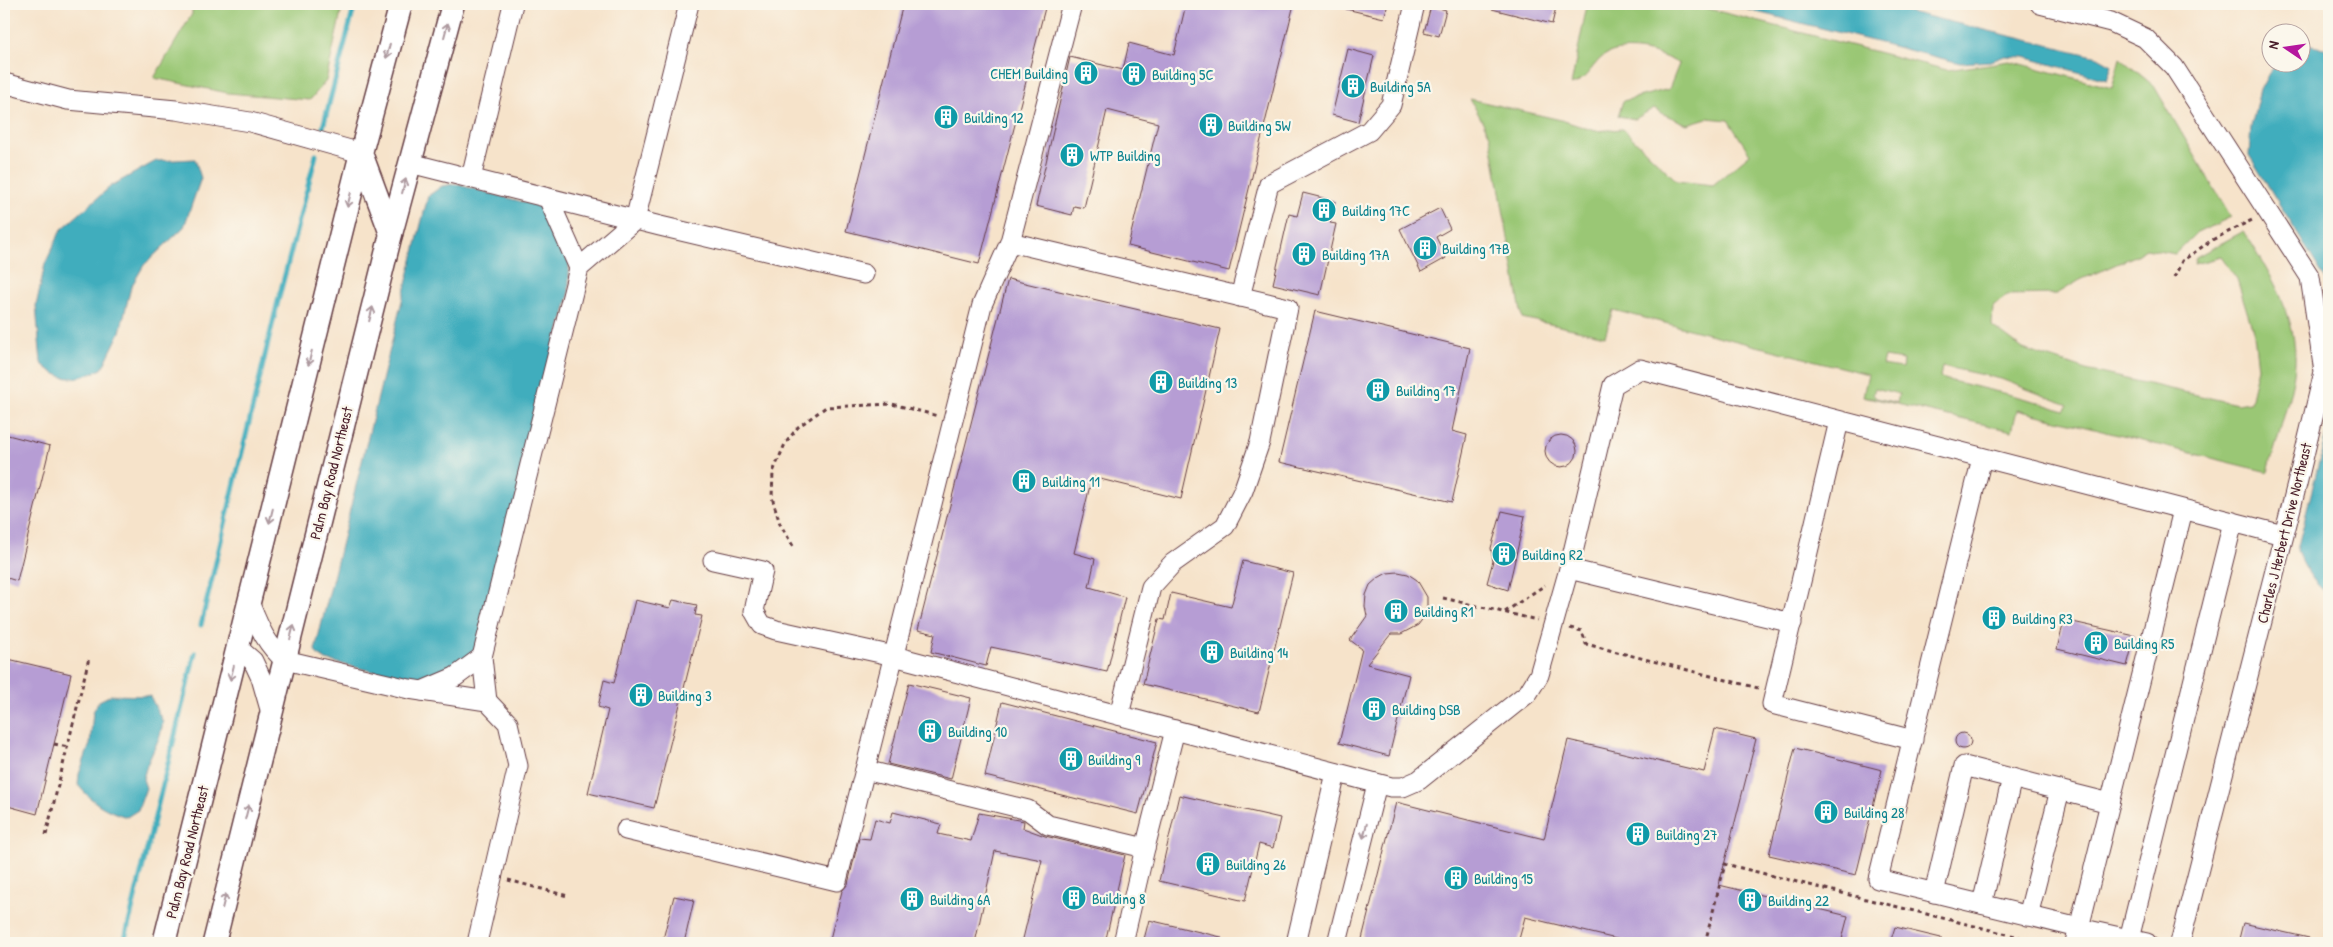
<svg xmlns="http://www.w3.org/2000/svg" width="2333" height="947" font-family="'Patrick Hand',sans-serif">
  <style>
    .green { fill: #9ac774; stroke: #727350; fill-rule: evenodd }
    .water { fill: #3fadbd; stroke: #446674 }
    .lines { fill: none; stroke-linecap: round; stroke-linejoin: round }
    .stream { stroke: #3fadbd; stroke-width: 5 }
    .building { fill: #b69dd4 }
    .minor-casing { stroke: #643c43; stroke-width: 21 }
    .major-casing { stroke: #643c43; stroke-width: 25 }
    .path { stroke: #643c43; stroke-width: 3; stroke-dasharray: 4 4; stroke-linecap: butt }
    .minor { stroke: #fff; stroke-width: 19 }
    .major { stroke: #fff; stroke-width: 22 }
    .oneway { stroke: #ae9aa0 }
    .labels { text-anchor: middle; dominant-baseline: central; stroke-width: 4.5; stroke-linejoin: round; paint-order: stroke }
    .culture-label { font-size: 15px; fill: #0d838f; stroke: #fbf7ec; text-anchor: start }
    .street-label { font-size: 15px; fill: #4a1f2b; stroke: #fbf7ec }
  </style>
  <rect width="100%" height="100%" fill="#fbf7ec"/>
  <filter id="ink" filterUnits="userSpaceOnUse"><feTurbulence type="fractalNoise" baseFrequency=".02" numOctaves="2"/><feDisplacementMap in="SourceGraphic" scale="10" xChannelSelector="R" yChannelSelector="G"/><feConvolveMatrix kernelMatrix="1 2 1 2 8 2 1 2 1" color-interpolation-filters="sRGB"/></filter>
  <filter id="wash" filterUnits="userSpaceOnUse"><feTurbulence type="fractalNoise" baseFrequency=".0096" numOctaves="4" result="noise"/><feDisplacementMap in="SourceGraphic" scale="20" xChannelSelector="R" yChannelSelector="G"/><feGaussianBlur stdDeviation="1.12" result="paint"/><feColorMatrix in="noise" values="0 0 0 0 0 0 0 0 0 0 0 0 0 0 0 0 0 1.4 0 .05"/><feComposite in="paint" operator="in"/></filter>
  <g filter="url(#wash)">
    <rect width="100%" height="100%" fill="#f6e3ca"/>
    <g class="green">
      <path d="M192 4H343L326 81 310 100 228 93 154 78 192 14Z"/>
      <path d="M1582 4H1690L1947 70 2010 61 2112 88 2120 58 2154 86 2231 217 2195 234 2175 254 2146 249 2135 256 2080 280 2057 294 2007 295 1993 307 1992 326 2023 349 2086 370 2237 404 2250 402 2258 368 2254 334 2237 279 2221 257 2194 264 2196 257 2244 231C2271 275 2304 325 2293 380 2287 410 2276 441 2268 472L2017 410 2012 431 1863 396 1868 374 1613 310 1605 336 1522 318 1490 135 1470 99 1561 120 1595 131 1623 129 1677 181 1713 185 1750 154 1728 120 1707 118 1687 124 1661 113 1654 108 1635 119 1618 116 1623 101 1669 89 1679 64C1660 52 1618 41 1600 59 1590 69 1585 81 1571 85L1587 5ZM1884 357 1903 360 1902 368 1882 365ZM1942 366 2001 379 2068 405 2064 411C2024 396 1982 389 1940 378ZM1875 388 1899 394 1897 403 1876 398 1873 394Z"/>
    </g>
    <g class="water">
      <path d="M1725 4H1876L2098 57 2112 65 2107 80 2024 57 2005 56 1991 61 1960 63Z"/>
      <path d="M2301 44 2329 49V285L2249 155 2251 127 2260 90 2269 73 2278 63 2300 62Z"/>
      <path d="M195 159 201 178 184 227 144 265 131 287 120 332 102 369C76 380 63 384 41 363L36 306 45 264 61 230 111 186 156 161Z"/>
      <path d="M455 184 542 207 569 263V295L478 646 466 662 445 676 421 680 388 675 326 660 317 654 315 650 428 196 442 186Z"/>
      <path d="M2329 422V595C2314 584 2304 568 2297 550Z"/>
      <path d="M111 695 150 696 163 722 160 736 147 765 143 779 146 788 138 810 127 817C104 810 93 803 78 785L79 774 90 744 93 712 99 701Z"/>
    </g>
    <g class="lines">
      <g class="stream">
        <path d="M323 127 355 4"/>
        <path d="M201 625 277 305 316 155"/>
        <path d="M124 943 195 653"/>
      </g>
    </g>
    <g id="blocks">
      <g class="building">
        <path d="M903 4H1046L979 264 846 231Z"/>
        <path d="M1186 4H1294L1229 271 1128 246 1158 123 1107 110 1084 208 1074 206 1072 215 1036 206 1070 57 1123 70 1129 43 1174 55Z"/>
        <path d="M1347 4H1388L1384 18 1346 9Z"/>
        <path d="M1493 4H1543L1556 7 1552 24 1492 9Z"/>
        <path d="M1431 6 1446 10 1439 36 1424 32Z"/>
        <path d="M1348 49 1374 56 1358 122 1332 115Z"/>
        <path d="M1303 193 1335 201 1330 223 1336 224 1320 295 1273 284 1289 214 1297 216Z"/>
        <path d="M1440 208 1450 229 1436 237 1446 258 1421 272 1400 229Z"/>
        <path d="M1008 279 1220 329 1181 499 1092 477 1074 553 1095 559 1089 587 1125 597 1107 672 991 647 986 666 931 652 935 634 918 630Z"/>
        <path d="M1315 311 1470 348 1452 431 1467 435 1452 502 1279 462Z"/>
        <path d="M4 434 50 446 17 581 4 577Z"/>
        <circle cx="1561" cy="451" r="16"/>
        <path d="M1502 511 1525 516 1508 590 1487 583 1493 561 1491 548Z"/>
        <path d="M1243 561 1293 573 1259 712 1143 684 1159 619 1165 620 1171 593 1231 607Z"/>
        <path d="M1398 572 1408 574 1417 580 1427 597V607L1424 617 1418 625 1401 634H1391L1367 664 1409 675 1389 756 1339 743 1362 649 1350 640 1367 616 1365 606 1366 595 1370 585 1378 578 1387 573Z"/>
        <path d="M635 600 670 608 673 600 697 605 695 615 702 616 654 808 588 793 608 710 598 707 604 680 614 683Z"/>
        <path d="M2064 620 2135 636 2127 666 2057 649Z"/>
        <path d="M4 658 71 674 37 814 4 805Z"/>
        <path d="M909 683 971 698 951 779 888 764Z"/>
        <path d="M1002 702 1157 742 1138 814 985 776Z"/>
        <path d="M1715 729 1756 739 1719 885 1848 916 1841 943H1633L1525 917 1518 943H1361L1396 802 1544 839 1568 740 1704 772Z"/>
        <circle cx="1963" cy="741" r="8"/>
        <path d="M1795 748 1882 770 1856 875 1769 855Z"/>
        <path d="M1179 795 1280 818 1273 848 1259 844 1245 901 1159 881Z"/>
        <path d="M893 812 941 824 938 834 971 841 979 813 1024 821 1023 828 1045 836 1125 855 1105 943H1022L1042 860 995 851 975 943H829L842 891 848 884 859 838 870 839 875 819 890 823Z"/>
        <path d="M674 896 694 900 684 943H662Z"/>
        <path d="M1149 920 1221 937V943H1143Z"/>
        <path d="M2243 923 2309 938 2308 943H2238Z"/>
        <path d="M1895 927 1941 938V943H1890Z"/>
      </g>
    </g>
  </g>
  <g filter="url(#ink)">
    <use href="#blocks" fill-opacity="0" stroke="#643c43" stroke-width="1"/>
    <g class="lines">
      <defs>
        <g id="minor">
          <path d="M2040 4 2111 22 2145 38 2174 67 2310 277 2324 372 2297 484 2180 943"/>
          <path d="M4 83 68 100 176 110 250 122 361 153"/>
          <path d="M410 163 660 226 864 274"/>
          <path d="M471 178 513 4"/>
          <path d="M548 198 579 268"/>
          <path d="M1010 242 1288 308 1260 442 1243 491 1225 526 1173 563 1151 587 1119 715"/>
          <path d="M1240 297 1269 184 1369 131 1391 105 1415 4"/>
          <path d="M1839 421 1772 704 1913 740"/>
          <path d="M1982 458 1878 879 2079 928 2075 943"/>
          <path d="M713 560 763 571 754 611 762 625 776 630 894 656 1391 787H1403L1419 780 1528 693 1539 675 1569 569 1613 385 1640 369 2283 535"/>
          <path d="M1569 569 1792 623"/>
          <path d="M249 602C258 624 265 644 285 660L409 689 487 701 508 723 518 766 477 943"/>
          <path d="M238 648 253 661 261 678 271 713"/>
          <path d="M422 691 455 677 482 657"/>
          <path d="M487 701 482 657 579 268 635 220 689 4"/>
          <path d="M865 770 1028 810 1048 825 1145 848 1123 943"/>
          <path d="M2110 803 2183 510"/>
          <path d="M626 830 837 881 982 305 1010 242 1072 4"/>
          <path d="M1145 848 1175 730"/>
          <path d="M1934 893 1964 766 2110 803 2079 928 2147 943"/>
          <path d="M1982 904 2012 778"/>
          <path d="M2028 916 2060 790"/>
          <path d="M1296 943 1336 773"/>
          <path d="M1337 943 1377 784"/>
          <path d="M2128 943 2233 522"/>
        </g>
        <g id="major">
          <path d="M361 153 391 234"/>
          <path d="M164 943 361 153 401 4"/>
          <path d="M214 943 391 234 453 4"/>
        </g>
      </defs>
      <use href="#minor" class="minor-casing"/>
      <use href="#major" class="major-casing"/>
      <g class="path">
        <path d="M2174 278 2182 261 2212 240 2252 220"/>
        <path d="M793 546 780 524 772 497 773 472 785 444 798 427 826 407 892 404 938 416"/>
        <path d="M1443 598 1537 620"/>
        <path d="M1505 612 1545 585"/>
        <path d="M1570 628 1582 631 1586 644 1758 688"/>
        <path d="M54 744 68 747"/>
        <path d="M46 835 89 658"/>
        <path d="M508 880 568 896"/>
        <path d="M1705 943 1725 864 2043 943"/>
      </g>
      <use href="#minor" class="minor"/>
      <use href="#major" class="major"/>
    </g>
    <defs><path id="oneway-shaft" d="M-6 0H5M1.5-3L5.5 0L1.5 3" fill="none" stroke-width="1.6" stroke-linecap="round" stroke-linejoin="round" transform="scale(1.25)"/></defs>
    <g class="oneway">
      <use href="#oneway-shaft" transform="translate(446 30) rotate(-75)"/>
      <use href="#oneway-shaft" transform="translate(388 51) rotate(105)"/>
      <use href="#oneway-shaft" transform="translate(404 186) rotate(-75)"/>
      <use href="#oneway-shaft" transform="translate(349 200) rotate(104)"/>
      <use href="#oneway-shaft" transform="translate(371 314) rotate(-76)"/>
      <use href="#oneway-shaft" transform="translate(310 358) rotate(104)"/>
      <use href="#oneway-shaft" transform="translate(271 516) rotate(104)"/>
      <use href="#oneway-shaft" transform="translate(292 632) rotate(-76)"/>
      <use href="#oneway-shaft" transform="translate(232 673) rotate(104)"/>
      <use href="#oneway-shaft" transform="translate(247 812) rotate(-76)"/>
      <use href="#oneway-shaft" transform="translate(1365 831) rotate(104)"/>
      <use href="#oneway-shaft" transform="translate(224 901) rotate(-76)"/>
    </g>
  </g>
  <defs>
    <symbol id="building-disc" viewBox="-11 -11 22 22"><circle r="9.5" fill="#0f9aa8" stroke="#fbf7ec"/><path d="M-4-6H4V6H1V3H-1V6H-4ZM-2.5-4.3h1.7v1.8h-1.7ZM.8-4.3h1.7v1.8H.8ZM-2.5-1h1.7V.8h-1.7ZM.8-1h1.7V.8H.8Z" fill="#fff"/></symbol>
  </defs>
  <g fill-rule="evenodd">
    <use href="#building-disc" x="1072" y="59" width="28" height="28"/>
    <use href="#building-disc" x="1120" y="60" width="28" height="28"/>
    <use href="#building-disc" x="1339" y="72" width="28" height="28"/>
    <use href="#building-disc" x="932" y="103" width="28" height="28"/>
    <use href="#building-disc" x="1197" y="111" width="28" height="28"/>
    <use href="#building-disc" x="1058" y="141" width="28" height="28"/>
    <use href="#building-disc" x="1310" y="196" width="28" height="28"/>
    <use href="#building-disc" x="1411" y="234" width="28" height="28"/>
    <use href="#building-disc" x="1290" y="240" width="28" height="28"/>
    <use href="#building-disc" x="1147" y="368" width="28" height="28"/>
    <use href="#building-disc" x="1364" y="376" width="28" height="28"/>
    <use href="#building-disc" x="1010" y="467" width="28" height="28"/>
    <use href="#building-disc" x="1490" y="540" width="28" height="28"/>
    <use href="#building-disc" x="1382" y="597" width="28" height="28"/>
    <use href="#building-disc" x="1980" y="604" width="28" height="28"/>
    <use href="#building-disc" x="2082" y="629" width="28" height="28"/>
    <use href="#building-disc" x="1198" y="638" width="28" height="28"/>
    <use href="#building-disc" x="627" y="681" width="28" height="28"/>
    <use href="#building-disc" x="1360" y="695" width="28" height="28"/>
    <use href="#building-disc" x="916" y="717" width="28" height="28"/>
    <use href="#building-disc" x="1057" y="745" width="28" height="28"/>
    <use href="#building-disc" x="1812" y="798" width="28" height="28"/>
    <use href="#building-disc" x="1624" y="820" width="28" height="28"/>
    <use href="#building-disc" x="1194" y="850" width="28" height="28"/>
    <use href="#building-disc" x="1442" y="864" width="28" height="28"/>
    <use href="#building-disc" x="1060" y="884" width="28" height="28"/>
    <use href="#building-disc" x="898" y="885" width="28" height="28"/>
    <use href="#building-disc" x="1736" y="886" width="28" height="28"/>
  </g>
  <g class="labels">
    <g class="culture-label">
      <text x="1068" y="73" text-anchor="end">CHEM Building</text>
      <text x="1152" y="74">Building 5C</text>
      <text x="1370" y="86">Building 5A</text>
      <text x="964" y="117">Building 12</text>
      <text x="1228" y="125">Building 5W</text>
      <text x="1090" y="155">WTP Building</text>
      <text x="1342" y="210">Building 17C</text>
      <text x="1442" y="248">Building 17B</text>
      <text x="1322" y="254">Building 17A</text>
      <text x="1178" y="382">Building 13</text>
      <text x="1396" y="390">Building 17</text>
      <text x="1042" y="481">Building 11</text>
      <text x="1522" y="554">Building R2</text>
      <text x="1414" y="611">Building R1</text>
      <text x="2012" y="618">Building R3</text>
      <text x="2114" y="643">Building R5</text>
      <text x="1230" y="652">Building 14</text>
      <text x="658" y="695">Building 3</text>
      <text x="1392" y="709">Building DSB</text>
      <text x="948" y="731">Building 10</text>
      <text x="1088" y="759">Building 9</text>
      <text x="1844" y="812">Building 28</text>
      <text x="1656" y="834">Building 27</text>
      <text x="1226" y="864">Building 26</text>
      <text x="1474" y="878">Building 15</text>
      <text x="1092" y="898">Building 8</text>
      <text x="930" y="899">Building 6A</text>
      <text x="1768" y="900">Building 22</text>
    </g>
    <g class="street-label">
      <text transform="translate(331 473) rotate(-76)">Palm Bay Road Northeast</text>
      <text transform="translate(2284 533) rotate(-76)">Charles J Herbert Drive Northeast</text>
      <text transform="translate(187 852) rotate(-76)">Palm Bay Road Northeast</text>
    </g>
  </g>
  <rect width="2333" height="947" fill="none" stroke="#fbf7ec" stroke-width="20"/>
  <g transform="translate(2286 48) rotate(283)"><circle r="24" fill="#fbf7ec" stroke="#b4a19f"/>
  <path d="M0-4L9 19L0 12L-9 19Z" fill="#b5179e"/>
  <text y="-8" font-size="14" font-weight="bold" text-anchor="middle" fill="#4a1f2b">N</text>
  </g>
</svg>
